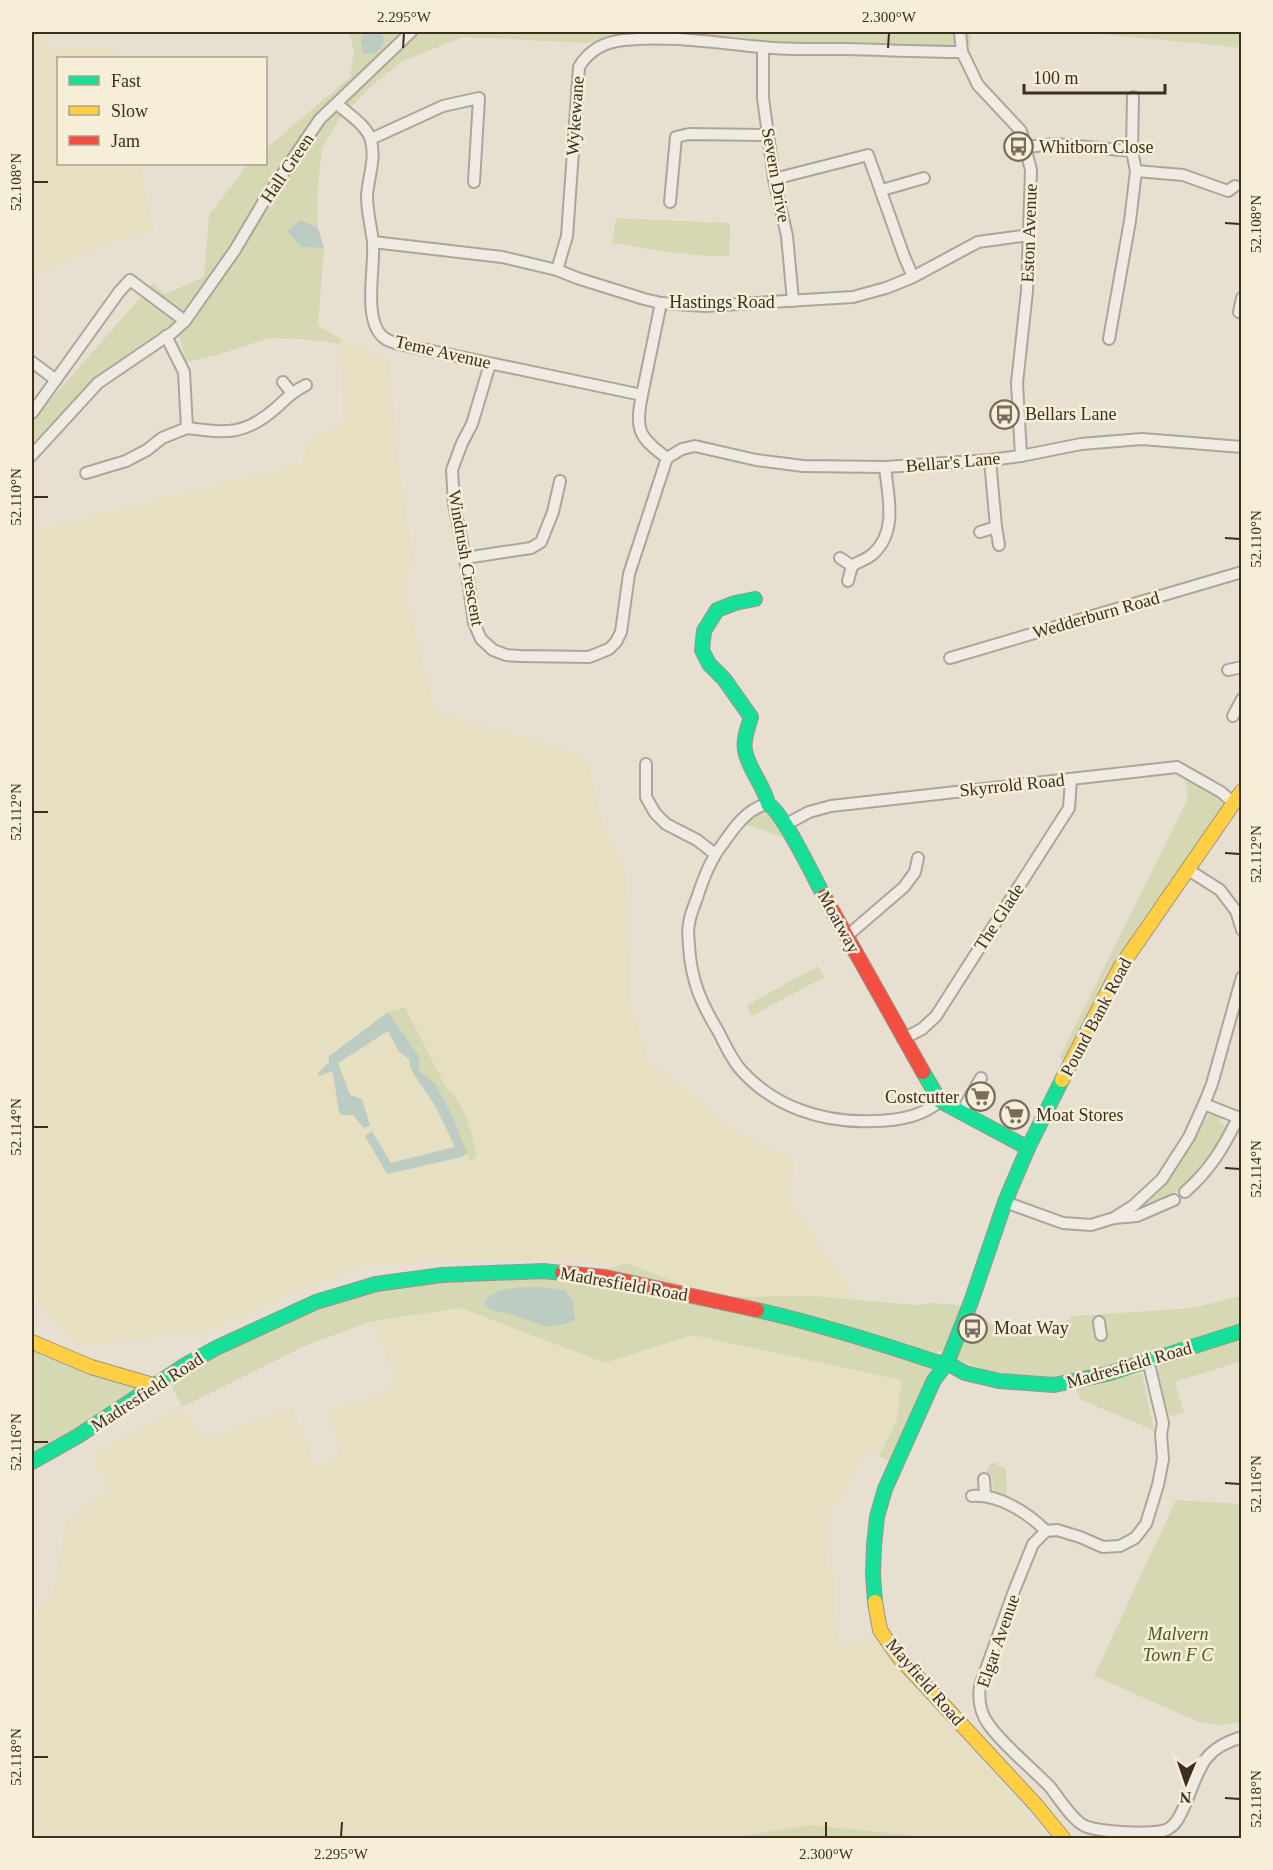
<svg xmlns="http://www.w3.org/2000/svg" width="1273" height="1870" font-family="'Times New Roman',serif">
  <style>
    .farmland { fill: #e6dfc2 }
    .green { fill: #d6d7b3 }
    .water { fill: #bcccc2 }
    .lines { fill: none; stroke-linecap: round; stroke-linejoin: round }
    .street-casing { stroke: #ada599; stroke-width: 14 }
    .fast-casing { stroke: #9c958a; stroke-width: 16 }
    .slow-casing { stroke: #9c958a; stroke-width: 16 }
    .jam-casing { stroke: #9c958a; stroke-width: 16 }
    .street { stroke: #efebe3; stroke-width: 10 }
    .fast { stroke: #16e098; stroke-width: 14 }
    .slow { stroke: #ffcf43; stroke-width: 14 }
    .jam { stroke: #f24e42; stroke-width: 14 }
    .ticks { fill: none; stroke: #3d2e20; stroke-width: 2 }
    .labels { text-anchor: middle; dominant-baseline: central; stroke-width: 5; stroke-linejoin: round; paint-order: stroke }
    .street-label { font-size: 18px; fill: #3d2e20; stroke: #f7eed8 }
    .poi-label { font-size: 18px; fill: #3d2e20; stroke: #f7eed8; text-anchor: start }
    .park-label { font-size: 18px; font-style: italic; fill: #4d5a26; stroke: #f7eed8 }
    .neatline { fill: none; stroke: #3d2e20; stroke-width: 2 }
    .ticks-label { font-size: 15px; text-anchor: middle; fill: #3d2e20 }
  </style>
  <rect width="100%" height="100%" fill="#e7e0d1"/>
  <g class="farmland">
    <path d="M32 32H46L49 49 115 46 117 58H58V164H140L154 231 126 238 32 275Z"/>
    <path d="M342 340 390 360 398 461 414 561 407 576 408 600 436 712 562 748 588 760 601 818 626 872 631 1005 649 1061 743 1136 794 1159 791 1202 857 1300 812 1296 712 1297 627 1263 484 1260 364 1264 204 1332 76 1346 32 1296V521L41 529 301 464 310 440 343 421 340 344Z"/>
    <path d="M461 1308 605 1363 692 1335 901 1380 897 1420 879 1456 866 1450 840 1503 829 1511 826 1569 835 1571 834 1608 839 1646 872 1636 1049 1838H32V1614L39 1612 54 1589 66 1522 109 1488 92 1455 182 1407 207 1440 292 1405 315 1466 340 1457 329 1411 398 1386 372 1321Z"/>
  </g>
  <g class="green">
    <path d="M349 32H971L969 49 763 41 623 33 590 43 463 37 403 61 370 87 339 120 322 148 317 197 318 228 301 221V247L324 248 318 325 342 340 340 344 303 339 269 338 214 356 186 362 180 338 169 328 93 379 32 444V421L153 283 165 294 204 277 209 215 248 164H266V149L350 77 354 51Z"/>
    <path d="M1080 32H1241V48C1188 42 1134 38 1080 32Z"/>
    <path d="M616 218 730 223 729 256C689 257 651 249 612 243Z"/>
    <path d="M1184 777 1226 804 1138 926 1064 1062 1060 1057 1186 802 1188 793Z"/>
    <path d="M767 810 786 838 744 824 757 812Z"/>
    <path d="M818 966 824 977 752 1016 747 1005Z"/>
    <path d="M405 1007 446 1088C465 1103 472 1134 477 1156L470 1161 454 1119 435 1083 419 1071V1056L388 1012Z"/>
    <path d="M1209 1114 1222 1118 1219 1123 1229 1127C1224 1137 1220 1148 1214 1157 1192 1187 1167 1198 1134 1213L1166 1181 1184 1157Z"/>
    <path d="M627 1263 712 1297 812 1296 917 1305 930 1303 962 1305 959 1314 1037 1337 1075 1316 1193 1308 1241 1296V1323L1211 1334 1053 1382 991 1373 938 1351 892 1462 879 1456 897 1420 901 1380 692 1335 605 1363 461 1308 372 1321 307 1345 182 1407 168 1379 291 1317 367 1289 447 1279 577 1277Z"/>
    <path d="M1241 1337V1361L1175 1382 1184 1413 1172 1416 1168 1413 1157 1374 1158 1369 1163 1364Z"/>
    <path d="M32 1349 140 1388 32 1456Z"/>
    <path d="M1142 1373 1154 1430 1081 1400 1076 1388Z"/>
    <path d="M990 1463H997V1466H1003L1006 1470 1007 1498 993 1492 992 1476H988L987 1471Z"/>
    <path d="M1176 1500 1241 1504V1722L1222 1725 1199 1722 1094 1676Z"/>
    <path d="M811 1825 925 1837 927 1838H729Z"/>
  </g>
  <g class="water">
    <path d="M362 32H376L382 34 384 40 381 49 373 54 363 53 361 42Z"/>
    <path d="M301 220 318 228 324 248 301 247 287 231Z"/>
    <path d="M388 1012 419 1056V1071L435 1083 454 1119 467 1153 462 1157 387 1174 365 1136 372 1131 391 1163 455 1147C446 1129 438 1108 426 1092 419 1080 410 1074 409 1059L399 1052 388 1031 338 1063 350 1095 362 1099 370 1125 364 1128 353 1115H340C336 1100 336 1086 332 1071L319 1076 318 1073 329 1062V1056Z"/>
    <path d="M544 1287 565 1290 573 1301 575 1320 565 1324 547 1327 509 1314 491 1310 484 1304C494 1284 525 1288 544 1287Z"/>
  </g>
  <g class="lines">
    <defs>
      <g id="street">
        <path d="M960 32 962 52 978 85 1021 131 1031 170 1027 291 1017 383 1021 456"/>
        <path d="M763 47V98L774 179 787 236 793 301"/>
        <path d="M337 104C347 113 368 126 371 141 376 159 368 178 367 196 367 212 371 226 373 242 375 268 363 318 382 336 387 342 400 344 408 346L642 395C635 429 638 437 667 458"/>
        <path d="M371 139 443 106 479 98 474 182"/>
        <path d="M1026 147 1055 144 1132 151 1136 171 1130 221 1109 339"/>
        <path d="M1132 151 1133 97"/>
        <path d="M1136 171 1183 175 1228 191 1235 186"/>
        <path d="M774 179 868 155 904 256 913 277"/>
        <path d="M882 190 924 178"/>
        <path d="M670 202 676 137 689 134 768 135"/>
        <path d="M373 242 502 257 557 270 577 278 644 299 661 303 705 306 853 297 886 288 913 277 978 242 1029 235"/>
        <path d="M557 270 567 236 579 67C589 50 604 42 624 40 669 35 716 43 761 47 789 50 819 49 848 49 886 50 924 52 962 52"/>
        <path d="M1242 298 1239 312 1242 313"/>
        <path d="M166 336 184 372 187 428C226 433 244 436 276 408 287 398 292 392 306 385"/>
        <path d="M32 362 56 380"/>
        <path d="M490 364 472 424 462 443 452 470 454 504 465 558 474 623 481 639 493 650 506 655 520 656 589 657 609 649 616 642 621 632 629 574 667 458"/>
        <path d="M283 382 291 392"/>
        <path d="M642 395 661 303"/>
        <path d="M32 413 119 292 130 280 185 321"/>
        <path d="M32 455 98 383 173 332 185 321 235 250 264 201 320 119 411 32"/>
        <path d="M667 458 682 449 695 446 756 460 803 466 885 467 990 460 1021 456 1081 444 1142 439 1242 447"/>
        <path d="M86 473 126 461 147 450 162 438 187 428"/>
        <path d="M996 527 999 545"/>
        <path d="M980 532 996 527 990 460"/>
        <path d="M465 558 531 548 541 542 553 512 560 481"/>
        <path d="M840 558 852 566"/>
        <path d="M848 581 852 566C858 562 867 559 873 554 898 531 888 497 885 467"/>
        <path d="M950 658 1242 572"/>
        <path d="M1228 670 1242 667"/>
        <path d="M1233 716 1242 699"/>
        <path d="M646 764V797L655 813 666 824 697 840 715 854"/>
        <path d="M768 804C748 807 733 829 722 845 710 860 703 879 697 898 694 906 690 915 689 924 687 931 689 939 689 946 691 980 701 1003 718 1031 725 1044 731 1059 741 1070 774 1107 823 1123 872 1121 895 1121 922 1117 940 1101"/>
        <path d="M785 825 809 812 831 806 1177 767 1221 792 1234 803"/>
        <path d="M1187 869 1220 890 1236 911 1242 930"/>
        <path d="M847 936 904 887 915 872 918 858"/>
        <path d="M903 1039 922 1029 936 1016 1069 808 1071 779"/>
        <path d="M1204 1104 1242 1119"/>
        <path d="M961 1113 981 1078"/>
        <path d="M1185 1192C1211 1169 1223 1148 1238 1118"/>
        <path d="M1005 1202 1063 1223 1091 1225 1114 1218 1133 1206 1162 1179 1189 1137 1204 1104 1212 1084 1242 977"/>
        <path d="M1114 1218 1137 1216 1174 1200"/>
        <path d="M1099 1322 1101 1335"/>
        <path d="M1148 1360 1163 1423 1161 1434 1163 1459 1158 1485 1146 1524 1135 1538 1120 1546 1103 1547 1080 1537 1057 1530 1046 1531 1033 1544 1014 1591 980 1686C978 1700 980 1713 989 1725 1006 1748 1030 1766 1050 1787 1059 1798 1071 1818 1083 1825 1094 1832 1157 1836 1168 1829 1177 1824 1180 1815 1184 1807 1200 1771 1199 1750 1242 1737"/>
        <path d="M984 1479 985 1495"/>
        <path d="M972 1496C998 1494 1027 1512 1046 1531"/>
      </g>
      <g id="fast">
        <path d="M755 599 735 603 717 610 704 631 702 650 709 664 724 679 751 717C748 727 743 740 745 750 748 769 764 785 768 804 783 812 814 878 824 896"/>
        <path d="M923 1072 940 1101 1028 1148"/>
        <path d="M757 1310C819 1324 876 1342 936 1362L947 1363 965 1373 999 1381 1054 1385 1107 1374 1242 1331"/>
        <path d="M32 1462 78 1436 187 1364 216 1348 316 1302 376 1284 442 1275 543 1271 562 1273"/>
        <path d="M875 1602 873 1575 874 1546 877 1517 885 1489 934 1380 947 1363 971 1302 1005 1202 1028 1148 1062 1080"/>
      </g>
      <g id="slow">
        <path d="M1062 1080 1121 966 1242 791"/>
        <path d="M32 1342 91 1367 153 1385"/>
        <path d="M875 1602 880 1630 898 1656 1036 1805 1063 1838"/>
      </g>
      <g id="jam">
        <path d="M824 896 923 1072"/>
        <path d="M562 1273 605 1277 757 1310"/>
      </g>
    </defs>
    <use href="#street" class="street-casing"/>
    <use href="#fast" class="fast-casing"/>
    <use href="#slow" class="slow-casing"/>
    <use href="#jam" class="jam-casing"/>
    <use href="#street" class="street"/>
    <use href="#fast" class="fast"/>
    <use href="#slow" class="slow"/>
    <use href="#jam" class="jam"/>
  </g>
  <path class="ticks" d="M403 48 404 33M888 48 889 33M33 182H48M1225 223 1240 224M33 497H48M1225 538 1240 539M33 812H48M1225 853 1240 854M33 1127H48M1225 1168 1240 1169M33 1442H48M1225 1483 1240 1484M33 1757H48M1225 1798 1240 1799M341 1837 342 1822M826 1837V1822"/>
  <defs>
    <symbol id="bus-ring" viewBox="-11 -11 22 22"><circle r="9.5" fill="#f7eed8" stroke="#786c5e" stroke-width="1.5"/><path d="M-5-6H5V4H4V6H2V4H-2V6H-4V4H-5ZM-3.5-4V0h7V-4ZM-3.5 1.2v1.5H-2V1.2ZM2 1.2v1.5H3.5V1.2Z" fill="#786c5e"/></symbol>
    <symbol id="supermarket-ring" viewBox="-11 -11 22 22"><circle r="9.5" fill="#f7eed8" stroke="#786c5e" stroke-width="1.5"/><path d="M-6-5.5h2.5l.6 2H6L4.5 2H-2.5L-4.4-4H-6ZM-1.5 3.2a1.3 1.3 0 1 0 .1 0ZM3 3.2a1.3 1.3 0 1 0 .1 0Z" fill="#786c5e"/></symbol>
  </defs>
  <g fill-rule="evenodd">
    <use href="#bus-ring" x="1002" y="130" width="33" height="33"/>
    <use href="#bus-ring" x="988" y="398" width="33" height="33"/>
    <use href="#supermarket-ring" x="964" y="1080" width="33" height="33"/>
    <use href="#supermarket-ring" x="998" y="1098" width="33" height="33"/>
    <use href="#bus-ring" x="956" y="1312" width="33" height="33"/>
  </g>
  <g class="labels">
    <g class="street-label">
      <text transform="translate(575 116) rotate(-86)">Wykewane</text>
      <text transform="translate(287 168) rotate(-56)">Hall Green</text>
      <text transform="translate(776 175) rotate(80)">Severn Drive</text>
      <text transform="translate(1029 233) rotate(-88)">Eston Avenue</text>
      <text x="722" y="302">Hastings Road</text>
      <text transform="translate(443 352) rotate(13)">Teme Avenue</text>
      <text transform="translate(953 462) rotate(-5)">Bellar's Lane</text>
      <text transform="translate(466 558) rotate(80)">Windrush Crescent</text>
      <text transform="translate(1096 615) rotate(-16)">Wedderburn Road</text>
      <text transform="translate(1012 785) rotate(-6)">Skyrrold Road</text>
      <text transform="translate(999 917) rotate(-57)">The Glade</text>
      <text transform="translate(839 922) rotate(61)">Moatway</text>
      <text transform="translate(1096 1017) rotate(-62)">Pound Bank Road</text>
      <text transform="translate(624 1284) rotate(10)">Madresfield Road</text>
      <text transform="translate(1129 1365) rotate(-16)">Madresfield Road</text>
      <text transform="translate(147 1392) rotate(-33)">Madresfield Road</text>
      <text transform="translate(998 1641) rotate(-71)">Elgar Avenue</text>
      <text transform="translate(925 1682) rotate(49)">Mayfield Road</text>
    </g>
    <g class="poi-label">
      <text x="1039" y="147">Whitborn Close</text>
      <text x="1025" y="414">Bellars Lane</text>
      <text x="959" y="1097" text-anchor="end">Costcutter</text>
      <text x="1036" y="1115">Moat Stores</text>
      <text x="994" y="1328">Moat Way</text>
    </g>
    <g class="park-label">
      <text x="1178" y="1634">Malvern<tspan x="1178" dy="21">Town F C</tspan></text>
    </g>
  </g>
  <rect width="1273" height="1870" fill="none" stroke="#f7eed8" stroke-width="66"/>
  <rect x="57" y="57" width="210" height="108" fill="#f7eed8" stroke="#ada18e" stroke-width="1.5"/>
  <rect x="69" y="76" width="30" height="9" fill="#16e098" stroke="#ada18e" stroke-width="1.5"/>
  <text x="111" y="87" font-size="18" fill="#3d2e20">Fast</text>
  <rect x="69" y="106" width="30" height="9" fill="#ffcf43" stroke="#ada18e" stroke-width="1.5"/>
  <text x="111" y="117" font-size="18" fill="#3d2e20">Slow</text>
  <rect x="69" y="136" width="30" height="9" fill="#f24e42" stroke="#ada18e" stroke-width="1.5"/>
  <text x="111" y="147" font-size="18" fill="#3d2e20">Jam</text>
  <g transform="translate(1186 1783) rotate(182)" stroke="#f7eed8" stroke-width="4.5" paint-order="stroke">
  <path d="M0-4.5L10 22L0 15L-10 22Z" fill="#3d2e20"/>
  <text y="-9" font-size="16" font-weight="bold" text-anchor="middle" fill="#3d2e20">N</text>
  </g>
  <path d="M1024 84v9h141v-9" fill="none" stroke="#3d2e20" stroke-width="3"/>
  <text x="1033" y="84" font-size="18" fill="#3d2e20" stroke="#f7eed8" stroke-width="4.5" paint-order="stroke">100 m</text>
  <rect x="33" y="33" width="1207" height="1804" class="neatline"/>
  <g class="ticks-label">
    <text x="404" y="22">2.295°W</text>
    <text x="889" y="22">2.300°W</text>
    <text transform="translate(16 182) rotate(-90)" y="5">52.108°N</text>
    <text transform="translate(1256 224) rotate(-90)" y="5">52.108°N</text>
    <text transform="translate(16 497) rotate(-90)" y="5">52.110°N</text>
    <text transform="translate(1256 539) rotate(-90)" y="5">52.110°N</text>
    <text transform="translate(16 812) rotate(-90)" y="5">52.112°N</text>
    <text transform="translate(1256 854) rotate(-90)" y="5">52.112°N</text>
    <text transform="translate(16 1127) rotate(-90)" y="5">52.114°N</text>
    <text transform="translate(1256 1169) rotate(-90)" y="5">52.114°N</text>
    <text transform="translate(16 1442) rotate(-90)" y="5">52.116°N</text>
    <text transform="translate(1256 1484) rotate(-90)" y="5">52.116°N</text>
    <text transform="translate(16 1757) rotate(-90)" y="5">52.118°N</text>
    <text transform="translate(1256 1799) rotate(-90)" y="5">52.118°N</text>
    <text x="341" y="1859">2.295°W</text>
    <text x="826" y="1859">2.300°W</text>
  </g>
</svg>
